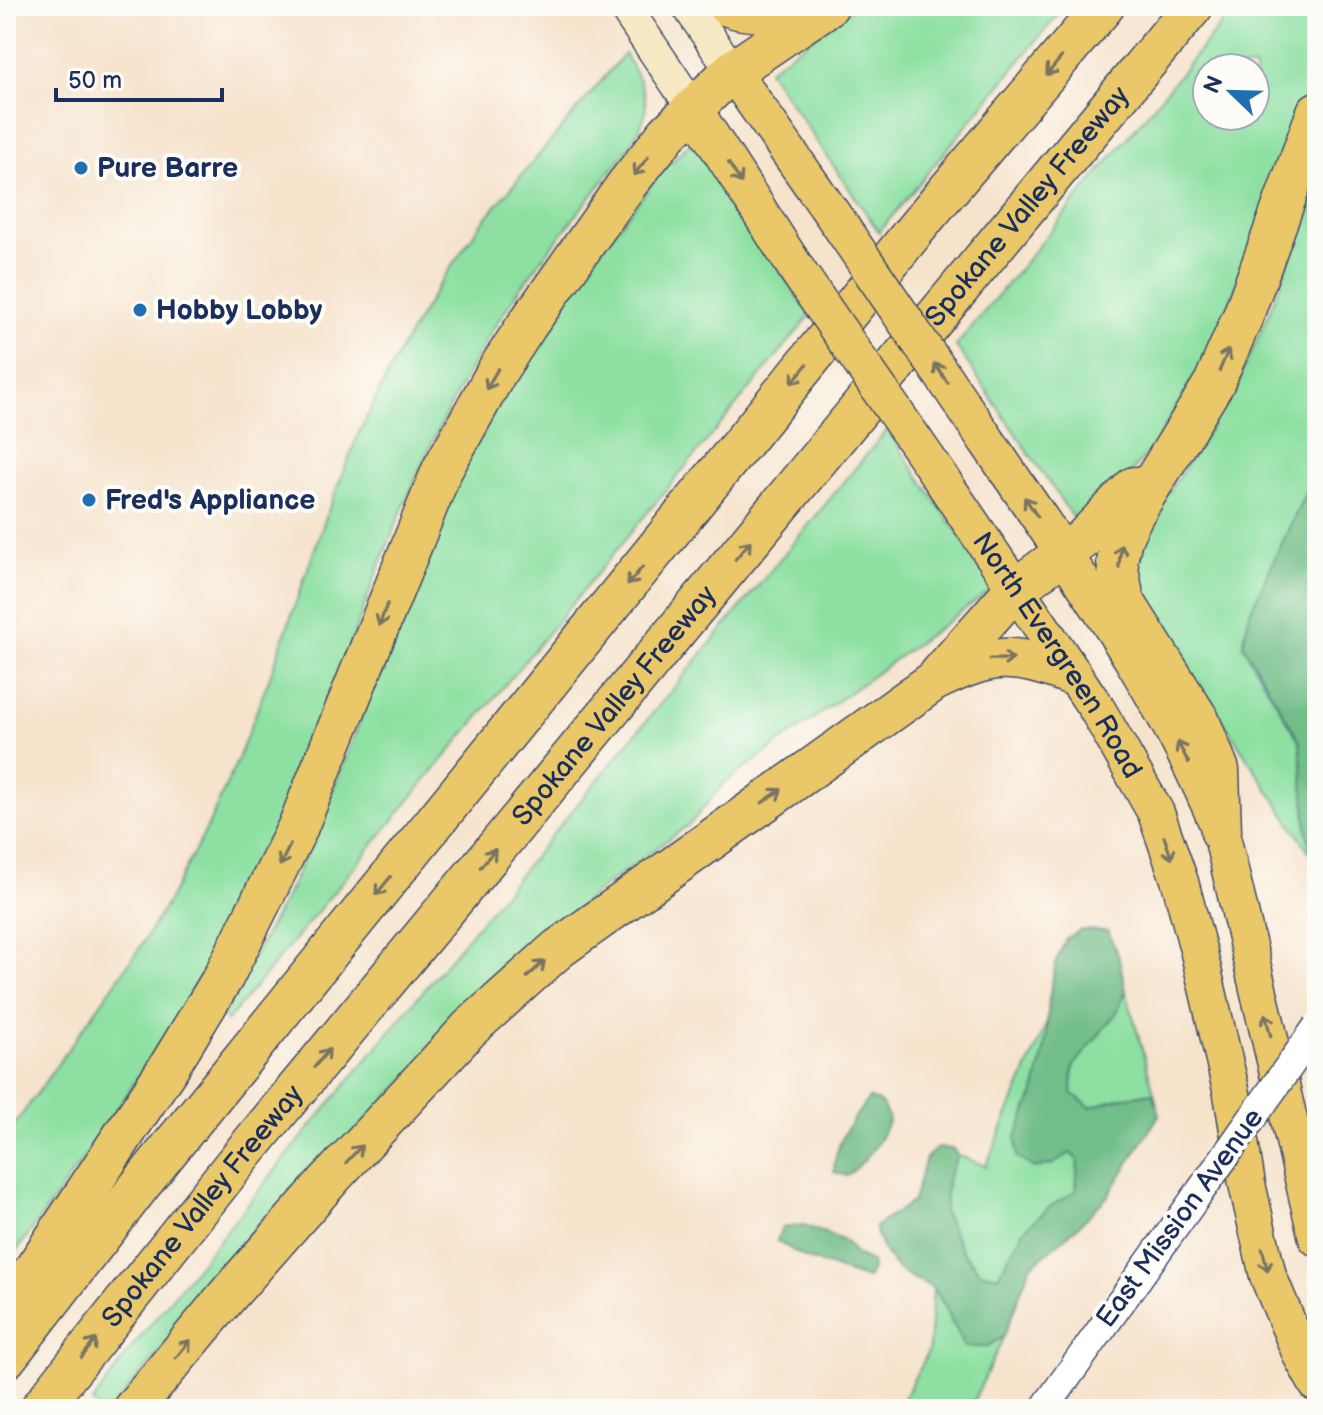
<svg xmlns="http://www.w3.org/2000/svg" width="1323" height="1415" font-family="'Balsamiq Sans',sans-serif">
  <style>
    .green { fill: #8de0a2; stroke: #548880; stroke-width: 2; fill-rule: evenodd }
    .forest { fill: #72be88; stroke: #467673; stroke-width: 2 }
    .lines { fill: none; stroke-linecap: round; stroke-linejoin: round }
    .tertiary-casing { stroke: #3c4a6e; stroke-width: 31 }
    .secondary-casing { stroke: #3c4a6e; stroke-width: 35 }
    .primary-casing { stroke: #3c4a6e; stroke-width: 39 }
    .motorway-casing { stroke: #3c4a6e; stroke-width: 43 }
    .tertiary { stroke: #fff; stroke-width: 28 }
    .secondary { stroke: #f7e9c3; stroke-width: 32 }
    .primary { stroke: #eac769; stroke-width: 36 }
    .motorway { stroke: #eac769; stroke-width: 40 }
    .tertiary-bridge-casing { stroke: #3c4a6e; stroke-width: 31; stroke-linecap: butt }
    .primary-bridge-casing { stroke: #3c4a6e; stroke-width: 39; stroke-linecap: butt }
    .tertiary-bridge { stroke: #fff; stroke-width: 28 }
    .primary-bridge { stroke: #eac769; stroke-width: 36 }
    .oneway { stroke: #787363 }
    .poi-dot { fill: #1f6fb2; stroke: #fdfcf7; stroke-width: 3 }
    .labels { text-anchor: middle; dominant-baseline: central; stroke-width: 8; stroke-linejoin: round; paint-order: stroke }
    .poi-label { font-size: 28px; font-weight: bold; fill: #1b2f5e; stroke: #fdfcf7; text-anchor: start }
    .street-label { font-size: 28px; fill: #1b2f5e; stroke: #fdfcf7 }
  </style>
  <rect width="100%" height="100%" fill="#fdfcf7"/>
  <filter id="ink" filterUnits="userSpaceOnUse"><feTurbulence type="fractalNoise" baseFrequency=".0125" numOctaves="2"/><feDisplacementMap in="SourceGraphic" scale="16" xChannelSelector="R" yChannelSelector="G"/><feConvolveMatrix kernelMatrix="1 2 1 2 8 2 1 2 1" color-interpolation-filters="sRGB"/></filter>
  <filter id="wash" filterUnits="userSpaceOnUse"><feTurbulence type="fractalNoise" baseFrequency=".006" numOctaves="4" result="noise"/><feDisplacementMap in="SourceGraphic" scale="32" xChannelSelector="R" yChannelSelector="G"/><feGaussianBlur stdDeviation="1.8" result="paint"/><feColorMatrix in="noise" values="0 0 0 0 0 0 0 0 0 0 0 0 0 0 0 0 0 1.4 0 .05"/><feComposite in="paint" operator="in"/></filter>
  <g filter="url(#wash)">
    <rect width="100%" height="100%" fill="#f6e3cc"/>
    <g class="green">
      <path d="M856 6H1065L879 232 768 70Z"/>
      <path d="M1236 6H1317V78L1212 348 1151 449 1082 531 956 346ZM1207 68H1255V116H1207Z"/>
      <path d="M624 54C635 71 651 96 644 118 636 143 601 183 584 205 546 254 506 303 476 358 444 415 416 474 392 534 352 634 319 736 274 833 204 988 107 1129 6 1265V1137L137 952 170 898 208 826 238 759 272 671 328 511 358 435 399 352 438 286 480 225Z"/>
      <path d="M694 139 810 316 227 1021 222 1015 290 889 321 821 450 492 536 332 662 171Z"/>
      <path d="M1317 180V468L1250 612 1249 658 1300 742 1307 831 1312 856 1143 600 1135 555 1142 532C1178 477 1217 423 1246 364 1275 305 1295 242 1317 180Z"/>
      <path d="M887 430 995 587 723 784 691 823 607 884 521 955 244 1251 112 1409H100L92 1403 132 1347 304 1135Z"/>
      <path d="M1126 991 1154 1093 1125 1097 1090 1107 1072 1093 1073 1067 1117 1012Z"/>
      <path d="M1048 1020C1045 1060 1034 1101 1016 1137L1053 1164 1070 1153 1078 1160 1077 1191 1067 1197 998 1276 980 1272 962 1251 944 1212 947 1181 957 1155 986 1166Z"/>
      <path d="M933 1289 947 1309 950 1323 986 1347 1004 1336 970 1409H898L929 1350Z"/>
    </g>
    <g class="forest">
      <path d="M1317 468V864L1312 856 1307 831 1300 742 1243 644 1250 612Z"/>
      <path d="M1081 930 1108 931 1119 959 1126 991 1117 1012 1073 1067 1072 1093 1090 1107 1125 1097 1154 1093 1159 1115 1108 1196 1077 1227 1030 1267 1004 1336 986 1347H965C956 1331 944 1299 932 1288 924 1282 913 1279 904 1273 889 1264 879 1245 875 1227L913 1201 926 1158 937 1148 953 1149 957 1155 947 1181 944 1212 962 1251 980 1272 998 1276 1024 1230 1052 1205 1076 1191 1078 1160 1070 1153 1053 1164 1034 1168 1017 1157 1016 1137 1034 1093 1046 1043 1049 999 1056 962 1066 939Z"/>
      <path d="M869 1098 881 1103 889 1119C881 1142 867 1160 847 1176L834 1172C834 1143 852 1120 869 1098Z"/>
      <path d="M804 1225 845 1241 856 1255 871 1262 872 1269 867 1279 806 1258 777 1241 782 1227Z"/>
    </g>
  </g>
  <g filter="url(#ink)">
    <g class="lines">
      <defs>
        <path id="tertiary" d="M1044 1409 1194 1200"/>
        <g id="secondary">
          <path d="M624 6 693 108"/>
          <path d="M688 6 732 71"/>
        </g>
        <g id="primary">
          <path d="M732 71 842 228"/>
          <path d="M693 108 799 273"/>
          <path d="M985 438C1070 564 1163 689 1221 832L1317 1238"/>
          <path id="s1" d="M942 480 1097 709 1156 813 1180 882 1199 953 1232 1094 1247 1184 1268 1276 1302 1357 1317 1384"/>
        </g>
        <g id="motorway">
          <path d="M728 6C757 17 791 9 821 6"/>
          <path d="M939 675 1015 589 1082 540 1134 487"/>
          <path d="M1221 832 1219 770 1199 720 1124 601 1117 562 1122 538 1133 515 1214 383 1243 316 1317 112"/>
          <path d="M6 1320 26 1282 170 1065 224 976 297 829 442 470 497 371 527 325 627 184 668 133 732 71 828 6"/>
          <path d="M6 1358 141 1184 927 215 1104 6"/>
          <path id="s2" d="M40 1409 233 1166 1193 6"/>
          <path d="M133 1409 228 1295 330 1179 470 1028 558 949 934 681C991 653 1012 652 1072 675"/>
        </g>
      </defs>
      <use href="#tertiary" class="tertiary-casing"/>
      <use href="#secondary" class="secondary-casing"/>
      <use href="#primary" class="primary-casing"/>
      <use href="#motorway" class="motorway-casing"/>
      <use href="#tertiary" class="tertiary"/>
      <use href="#secondary" class="secondary"/>
      <use href="#primary" class="primary"/>
      <use href="#motorway" class="motorway"/>
      <defs>
        <path id="tertiary-bridge" d="M1194 1200 1317 1027"/>
        <g id="primary-bridge">
          <path d="M842 228 985 438"/>
          <path d="M799 273 942 480"/>
        </g>
      </defs>
      <use href="#tertiary-bridge" class="tertiary-bridge-casing"/>
      <use href="#primary-bridge" class="primary-bridge-casing"/>
      <use href="#tertiary-bridge" class="tertiary-bridge"/>
      <use href="#primary-bridge" class="primary-bridge"/>
    </g>
    <defs><path id="oneway-shaft" d="M-6 0H5M1.5-3L5.5 0L1.5 3" fill="none" stroke-width="1.6" stroke-linecap="round" stroke-linejoin="round" transform="scale(2)"/></defs>
    <g class="oneway">
      <use href="#oneway-shaft" transform="translate(1054 66) rotate(130)"/>
      <use href="#oneway-shaft" transform="translate(641 166) rotate(129)"/>
      <use href="#oneway-shaft" transform="translate(735 173) rotate(57)"/>
      <use href="#oneway-shaft" transform="translate(1224 360) rotate(-67)"/>
      <use href="#oneway-shaft" transform="translate(941 373) rotate(-124)"/>
      <use href="#oneway-shaft" transform="translate(799 374) rotate(129)"/>
      <use href="#oneway-shaft" transform="translate(492 379) rotate(120)"/>
      <use href="#oneway-shaft" transform="translate(1031 507) rotate(-124)"/>
      <use href="#oneway-shaft" transform="translate(743 550) rotate(-50)"/>
      <use href="#oneway-shaft" transform="translate(1120 556) rotate(-84)"/>
      <use href="#oneway-shaft" transform="translate(635 576) rotate(129)"/>
      <use href="#oneway-shaft" transform="translate(383 615) rotate(111)"/>
      <use href="#oneway-shaft" transform="translate(1002 659) rotate(-1)"/>
      <use href="#oneway-shaft" transform="translate(1183 752) rotate(-118)"/>
      <use href="#oneway-shaft" transform="translate(772 796) rotate(-35)"/>
      <use href="#oneway-shaft" transform="translate(1168 848) rotate(71)"/>
      <use href="#oneway-shaft" transform="translate(285 855) rotate(116)"/>
      <use href="#oneway-shaft" transform="translate(488 858) rotate(-50)"/>
      <use href="#oneway-shaft" transform="translate(383 886) rotate(129)"/>
      <use href="#oneway-shaft" transform="translate(536 969) rotate(-42)"/>
      <use href="#oneway-shaft" transform="translate(1268 1025) rotate(-104)"/>
      <use href="#oneway-shaft" transform="translate(322 1058) rotate(-50)"/>
      <use href="#oneway-shaft" transform="translate(354 1154) rotate(-47)"/>
      <use href="#oneway-shaft" transform="translate(1265 1260) rotate(77)"/>
      <use href="#oneway-shaft" transform="translate(89 1348) rotate(-52)"/>
      <use href="#oneway-shaft" transform="translate(183 1349) rotate(-50)"/>
    </g>
  </g>
  <g class="poi-dot">
    <circle cx="81" cy="168" r="8"/>
    <circle cx="140" cy="310" r="8"/>
    <circle cx="89" cy="500" r="8"/>
  </g>
  <g class="labels">
    <g class="poi-label">
      <text x="97" y="168">Pure Barre</text>
      <text x="156" y="310">Hobby Lobby</text>
      <text x="105" y="500">Fred's Appliance</text>
    </g>
    <g class="street-label">
      <text stroke="none"><textPath href="#s2" startOffset="1556">Spokane Valley Freeway</textPath></text>
      <text stroke="none"><textPath href="#s1" startOffset="210">North Evergreen Road</textPath></text>
      <text stroke="none"><textPath href="#s2" startOffset="908">Spokane Valley Freeway</textPath></text>
      <text stroke="none"><textPath href="#s2" startOffset="260">Spokane Valley Freeway</textPath></text>
      <text transform="translate(1180 1218) rotate(-54)">East Mission Avenue</text>
    </g>
  </g>
  <rect width="1323" height="1415" fill="none" stroke="#fdfcf7" stroke-width="32"/>
  <g transform="translate(1231 92) rotate(293)"><circle r="38" fill="#fdfcf7" stroke="#a3aaba" stroke-width="2"/>
  <path d="M0-6L14 30L0 20L-14 30Z" fill="#1f6fb2"/>
  <text y="-12" font-size="22" font-weight="bold" text-anchor="middle" fill="#1b2f5e">N</text>
  </g>
  <path d="M56 88v12h166v-12" fill="none" stroke="#1b2f5e" stroke-width="4"/>
  <text x="68" y="88" font-size="24" fill="#1b2f5e" stroke="#fdfcf7" stroke-width="6" paint-order="stroke">50 m</text>
</svg>
